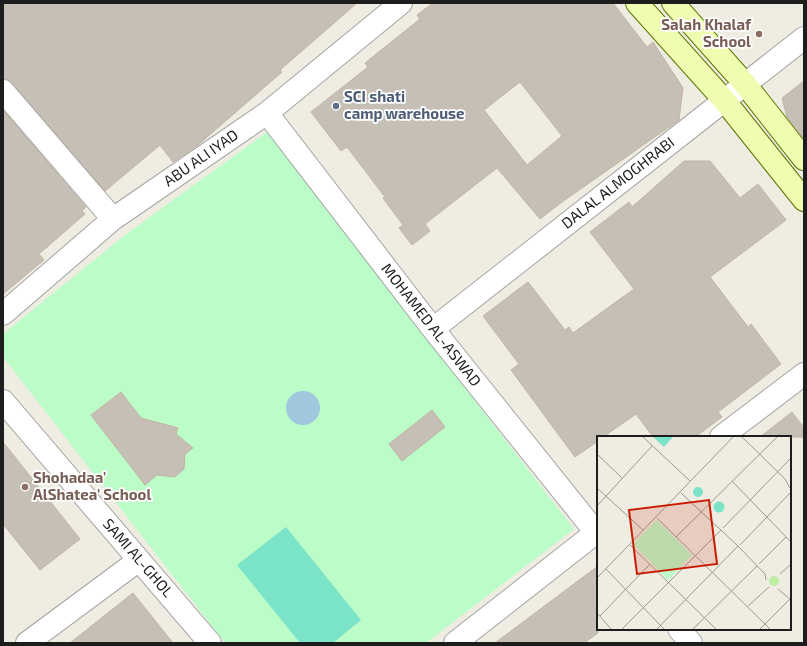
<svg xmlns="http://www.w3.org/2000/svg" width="807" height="646" viewBox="0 0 807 646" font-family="'Exo 2',sans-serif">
  <rect width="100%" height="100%" fill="#efece2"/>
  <path fill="#bbfcc9" d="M267,132L574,529L426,643H225L3,357V334L125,235Z"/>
  <path fill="#7be3c8" d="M286,527L361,620L333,643H300L237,565Z"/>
  <path fill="#9fc8df" d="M286 408a17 17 0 1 1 34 0a17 17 0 1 1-34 0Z"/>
  <path fill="#c6bfb5" stroke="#c1b4a3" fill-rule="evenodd" d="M3,3H357L280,70L282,72L198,145L173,162L160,145L105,191L12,83L3,79Z
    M433,3H613L647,47L653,42L683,88L679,120L562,202L540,219L497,168L425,224L430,231L412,245L399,228L403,225L383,198L385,197L347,147L341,151L311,112L368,67L365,63L420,19L417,15ZM520,82L562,136L527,165L484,110Z
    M804,81V139L787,117L782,98Z
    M3,110L86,207L82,211L85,214L39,254L44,260L3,294Z
    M684,161H710L740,198L758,184L786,220L710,277L748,327L751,324L781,364L718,412L722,417L695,437H653L636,414L603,437H598V441L575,457L511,370L519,364L483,316L528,282L565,330L569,327L573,333L634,289L590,232L629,202L632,207Z
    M121,392L141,418L178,428L176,434L193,448L185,454L184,469L175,477L157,475L145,485L91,415Z
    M432,410L445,427L402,461L389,444Z
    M792,412L804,428V437H760Z
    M3,442L80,539L40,570L3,524Z
    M598,566V633L584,643H495Z
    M133,593L173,643H70Z"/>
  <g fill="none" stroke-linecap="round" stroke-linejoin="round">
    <defs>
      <path id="street" d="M3,91L113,219
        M267,113L433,329L598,535
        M3,314L113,219L267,113L401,3
        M433,329L804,38
        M3,401L210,643
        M721,437L804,374
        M679,629L691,643
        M27,643L139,560
        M455,643L598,531"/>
      <path id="secondary" d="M637,3L724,100L804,200
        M673,3L745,84L804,159"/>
    </defs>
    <use href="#street" stroke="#a4a4a4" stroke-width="24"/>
    <use href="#secondary" stroke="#5b7700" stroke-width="24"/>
    <use href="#street" stroke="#fff" stroke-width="22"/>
    <use href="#secondary" stroke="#effdb1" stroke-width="22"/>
  </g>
  <g fill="#8d6e63" stroke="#fff" stroke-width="1.5">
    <circle cx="759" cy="34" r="4"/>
    <circle cx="25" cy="487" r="4"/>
  </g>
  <circle fill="#5c6f8a" stroke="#fff" stroke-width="1.5" cx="336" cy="106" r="4"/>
  <g text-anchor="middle" stroke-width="3.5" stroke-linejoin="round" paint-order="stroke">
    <g font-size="15" font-weight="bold" fill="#785e54" stroke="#fff" text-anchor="end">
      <text x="751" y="30">Salah Khalaf<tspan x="751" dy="17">School</tspan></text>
      <text x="33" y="483" text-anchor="start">Shohadaa'<tspan x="33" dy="17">AlShatea' School</tspan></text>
    </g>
    <g font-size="15" font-weight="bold" fill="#4e5e75" stroke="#fff" text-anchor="start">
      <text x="344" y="102">SCI shati<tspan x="344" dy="17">camp warehouse</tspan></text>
    </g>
    <g font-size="15" fill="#1d1d1d" stroke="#fff">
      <text transform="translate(201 158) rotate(-35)" y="5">ABU ALI IYAD</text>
      <text transform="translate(618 183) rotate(-38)" y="5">DALAL ALMOGHRABI</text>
      <text transform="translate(431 325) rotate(52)" y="5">MOHAMED AL-ASWAD</text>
      <text transform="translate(138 558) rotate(49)" y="5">SAMI AL-GHOL</text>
    </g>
  </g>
  <g transform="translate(597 436)">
    <rect width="194" height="194" fill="#efece2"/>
    <path d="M172 145a5 5 0 1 1 10 0a5 5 0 1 1-10 0Z" fill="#beeca4"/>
    <path d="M60,84L95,119L71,144L36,108Z" fill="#bbfcc9"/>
    <path d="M55,0H76V1L67,11ZM96 56a5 5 0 1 1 10 0a5 5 0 1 1-10 0ZM116.5 71a5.5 5.5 0 1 1 11 0a5.5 5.5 0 1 1-11 0Z" fill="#7be3c8"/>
    <path fill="none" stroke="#9b9993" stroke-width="1" d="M45,0L93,45M144,0L188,43L193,52M0,18L25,42M135,45L194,106M0,52L46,94M84,57L141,110L168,138L169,144M0,70L55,10M60,82L174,194M126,92L194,22M79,101L181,0M33,109L120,194M143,109L194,56M162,128L189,101M9,133L68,194M183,138L194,128M0,142L137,0M181,153L194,164M151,170L172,151M0,177L15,194M3,180L53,128M24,194L124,94M59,194L141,110M95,194L160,130M162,194L193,163"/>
    <path fill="#c91b00" fill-opacity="0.15" stroke="#c91b00" stroke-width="2" d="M112,64L120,128L40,138L32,74Z"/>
    <rect width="194" height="194" fill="none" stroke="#1d1d1d" stroke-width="2"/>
  </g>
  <rect width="807" height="646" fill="none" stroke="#1d1d1d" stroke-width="8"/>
</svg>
